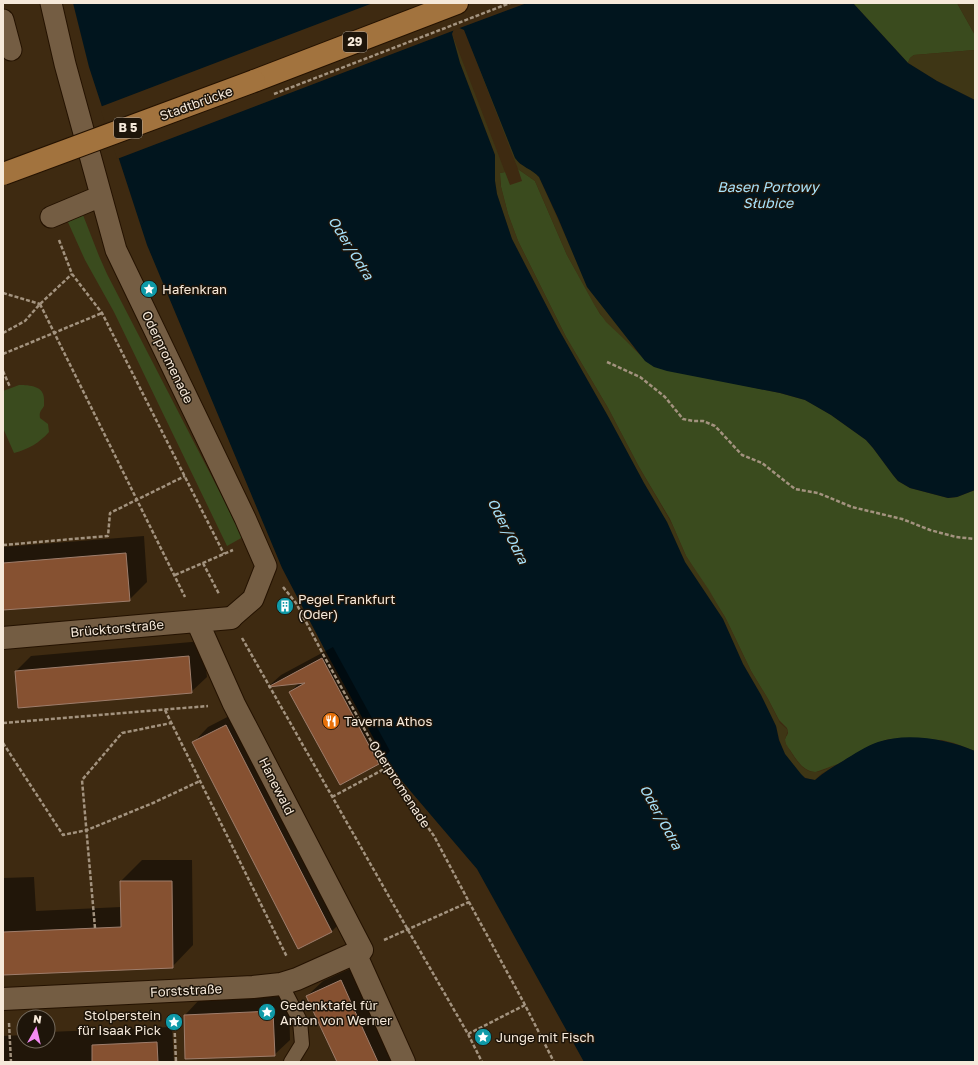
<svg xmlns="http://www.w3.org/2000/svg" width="978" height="1065" viewBox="0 0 978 1065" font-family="'Golos Text',sans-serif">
  <rect width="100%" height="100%" fill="#3e2a11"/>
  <path fill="#3a4b1e" d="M853,3H957L975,35V50L914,55L910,58L908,63Z
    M518,169L535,181L567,255L600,314L642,357L737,384L780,393L805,400L814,405L831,415L866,440L873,448L893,475L898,481L910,488L948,498L957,497L975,490V751L954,743L942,740L889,739L871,745L838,764L816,772C803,772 796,759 790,750C788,748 785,745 785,742C784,739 787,736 788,733L787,728L779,720L768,699L751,671L725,617L686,556L670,519L639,467L608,408L566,337L518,241L508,214L501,187L500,173L505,172L510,185L522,181Z
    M83,215L99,256L107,274L243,537L227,546L114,312L85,260L67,220Z
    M19,385C30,385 44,386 44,399C44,401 44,404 44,406C41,411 39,412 40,418L48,424L49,432C39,443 29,449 14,453L3,428V391Z"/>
  <path fill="#3e3615" d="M957,3H975V35Z
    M452,34L505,172L500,173V183L508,214L518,241L566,337L608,408L639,467L672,524L686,556L709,590L727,621L751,671L768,699L780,723L788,730L785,739L786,744C792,753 801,772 814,772C820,773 832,766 838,764L821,774L815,780L809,779L802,776L785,754L780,742L776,726L761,695L743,664L723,619L685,562L667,522L644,483L609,418L558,328L512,239L497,194L495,181V155L460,63Z
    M470,45L519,163L533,171L539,177L590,291L618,324L636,350L606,322L595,306L567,255L535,181L518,169Z
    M975,50V100L937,81L908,63L910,58L914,55Z"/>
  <path fill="#01151e" d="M73,3H853L908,63L937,81L975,100V490L957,497L948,498L910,488L898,481L893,475L873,448L866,440L831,415L805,400L780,393L667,371L654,367L645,361L587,287L558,218L539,177C532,169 521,167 515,158L464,30L455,26L452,34L460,63L495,155V181L497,194L512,239L558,328L609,418L644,483L667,522L685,562L723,619L743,664L761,695L776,726L779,740L785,754L801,774L805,778L815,780C824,772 833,767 843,761C854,754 866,746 878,742C907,732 948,739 975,751V1062H584L477,869L389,766L327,654L282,568L147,245L89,67Z"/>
  <path fill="#3e2a11" d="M373,3H527L457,29H456L455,30L117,159L100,107Z"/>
  <path fill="#0007" d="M144,536L147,582L129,600L3,609V547Z
    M203,641L207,677L191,692L16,671L31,656Z
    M333,647L390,751L379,763L340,784L290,692L299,683L270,685L281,675Z
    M241,710L347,916L332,931L299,948L193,743L208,727Z
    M142,860H192L193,945L172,967L3,973V878L34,877L36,911L121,907V881Z
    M356,966L400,1062H338L307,996L323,981Z
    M289,996L290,1040L274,1055L185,1015L200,999Z
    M172,1027L174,1062H3V1036L24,1035V1041H48V1032Z"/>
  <path fill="#865131" stroke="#9e7d6b" d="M126,553L130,601L3,610V563Z
    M189,656L192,693L18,708L15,671Z
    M322,658L379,764L340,785L289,692L305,683L268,687Z
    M226,725L332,932L298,949L192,742Z
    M120,881H172L173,968L3,975V932L121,927Z
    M341,980L353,1007L378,1062H337L306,996Z
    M273,1011L275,1056L185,1059L184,1015Z
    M157,1042L158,1062H92V1045Z"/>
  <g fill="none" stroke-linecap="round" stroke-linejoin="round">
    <defs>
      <path id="service" d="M281,984L300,1021L302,1044L291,1062"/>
      <path id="pedestrian" d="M51,3L65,64L116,250L245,518L266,566L253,599L231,618
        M3,20L11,50
        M51,217L101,196"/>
      <path id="minor" d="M3,638L231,618
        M355,953L404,1062
        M3,999L253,987L281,984L297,979L362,950L234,704L197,621"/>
      <path id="primary" d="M254,81L457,3"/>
    </defs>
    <use href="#service" stroke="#241200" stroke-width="16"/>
    <use href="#pedestrian" stroke="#241200" stroke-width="23"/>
    <use href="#minor" stroke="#241200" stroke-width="24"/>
    <use href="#primary" stroke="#241200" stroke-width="24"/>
    <path stroke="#a3937f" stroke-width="2.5" stroke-dasharray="4 2" stroke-linecap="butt" d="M59,240L72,274L102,313L224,554
      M3,293L40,304
      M40,304L185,597
      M3,333L25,321L40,304L72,274
      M3,354L102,313
      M607,362L640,377L665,397L683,419L693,421H703L715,426L742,455L762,463L795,489L818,493L852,507L902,519L930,530L956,537L975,539
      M3,371L10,387
      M3,545L108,536L110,513L185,476
      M203,563L219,594
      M175,575L233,550
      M283,587L296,603L324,656L386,768L434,836L469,902L525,1005L554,1062
      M242,638L408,930L468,1034L482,1062
      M165,710L287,957
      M3,723L208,706
      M3,743L63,835L87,830L153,803L200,781
      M332,797L386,768
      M95,928L82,780L122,733L171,723
      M384,940L469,902
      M174,1015L176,1062
      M9,1023L11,1062
      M468,1034L525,1005"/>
    <use href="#service" stroke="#745d43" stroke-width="14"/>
    <use href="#pedestrian" stroke="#745d43" stroke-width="21"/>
    <use href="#minor" stroke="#745d43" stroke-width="22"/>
    <use href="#primary" stroke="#a2733e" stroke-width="22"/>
    <defs>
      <path id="primary-bridge" d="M3,174L254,81"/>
    </defs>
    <use href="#primary-bridge" stroke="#241200" stroke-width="24" stroke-linecap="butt"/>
    <path stroke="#a3937f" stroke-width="2.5" stroke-dasharray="4 2" stroke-linecap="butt" d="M274,94L510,3"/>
    <use href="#primary-bridge" stroke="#a2733e" stroke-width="22"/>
  </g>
  <defs>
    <symbol id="sight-disc" viewBox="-11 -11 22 22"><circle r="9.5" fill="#0f9aa8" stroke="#1e150a"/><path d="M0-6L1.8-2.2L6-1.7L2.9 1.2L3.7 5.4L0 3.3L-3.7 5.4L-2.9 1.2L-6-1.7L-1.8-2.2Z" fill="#fff"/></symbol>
    <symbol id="building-disc" viewBox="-11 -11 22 22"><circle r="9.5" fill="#0f9aa8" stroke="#1e150a"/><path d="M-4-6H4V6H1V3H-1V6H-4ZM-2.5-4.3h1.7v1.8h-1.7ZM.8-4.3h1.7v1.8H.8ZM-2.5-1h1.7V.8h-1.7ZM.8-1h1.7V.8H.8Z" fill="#fff"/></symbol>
    <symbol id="restaurant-disc" viewBox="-11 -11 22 22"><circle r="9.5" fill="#e8710a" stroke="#1e150a"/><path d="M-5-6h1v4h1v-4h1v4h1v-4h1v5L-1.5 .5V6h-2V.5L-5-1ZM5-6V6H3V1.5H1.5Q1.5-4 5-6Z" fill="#fff"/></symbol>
  </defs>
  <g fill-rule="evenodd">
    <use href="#sight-disc" x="139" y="279" width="20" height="20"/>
    <use href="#building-disc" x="275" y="596" width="20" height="20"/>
    <use href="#restaurant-disc" x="321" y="711" width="20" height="20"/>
    <use href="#sight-disc" x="257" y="1002" width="20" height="20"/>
    <use href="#sight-disc" x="164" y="1012" width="20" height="20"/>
    <use href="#sight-disc" x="473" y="1027" width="20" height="20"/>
  </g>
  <g text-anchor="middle" stroke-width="3" stroke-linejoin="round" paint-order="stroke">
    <g fill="#1e150a" stroke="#b5a99c" stroke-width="1">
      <rect x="343" y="32" width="24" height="20" rx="3"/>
      <rect x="114" y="118" width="28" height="20" rx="3"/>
    </g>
    <g font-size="12" font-weight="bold" fill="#f6e9da">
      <text x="355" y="46">29</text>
      <text x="128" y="132">B 5</text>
    </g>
    <g font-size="13" fill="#f6e9da" stroke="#1e150a">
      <text transform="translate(196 103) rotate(-20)" y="5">Stadtbrücke</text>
      <text transform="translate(168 357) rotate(64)" y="5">Oderpromenade</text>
      <text transform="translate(117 628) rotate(-5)" y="5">Brücktorstraße</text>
      <text transform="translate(400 784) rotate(57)" y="5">Oderpromenade</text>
      <text transform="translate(277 786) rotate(63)" y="5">Hanewald</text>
      <text transform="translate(186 990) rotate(-3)" y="5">Forststraße</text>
    </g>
    <g font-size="13" fill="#f6e9da" stroke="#1e150a" text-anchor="start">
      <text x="162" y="294">Hafenkran</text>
      <text x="298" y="604">Pegel Frankfurt<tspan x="298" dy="15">(Oder)</tspan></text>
      <text x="344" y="726">Taverna Athos</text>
      <text x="280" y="1010">Gedenktafel für<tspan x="280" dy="15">Anton von Werner</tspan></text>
      <text x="161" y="1020" text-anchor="end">Stolperstein<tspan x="161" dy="15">für Isaak Pick</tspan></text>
      <text x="496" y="1042">Junge mit Fisch</text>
    </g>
    <g font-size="14" font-style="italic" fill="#a8e3fc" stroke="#1e150a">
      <text x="768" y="192">Basen Portowy<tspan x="768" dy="16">Słubice</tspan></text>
      <text transform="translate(351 248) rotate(58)" y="5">Oder/Odra</text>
      <text transform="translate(508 531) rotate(63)" y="5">Oder/Odra</text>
      <text transform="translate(661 817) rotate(61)" y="5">Oder/Odra</text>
    </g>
  </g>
  <rect width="978" height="1065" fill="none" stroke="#f6e9da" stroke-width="8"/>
  <g transform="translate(36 1029) rotate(8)"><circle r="19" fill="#1e150a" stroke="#746a5d"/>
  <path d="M0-3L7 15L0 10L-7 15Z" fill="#f38af2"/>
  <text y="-6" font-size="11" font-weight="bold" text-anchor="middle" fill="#f6e9da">N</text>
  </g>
</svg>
